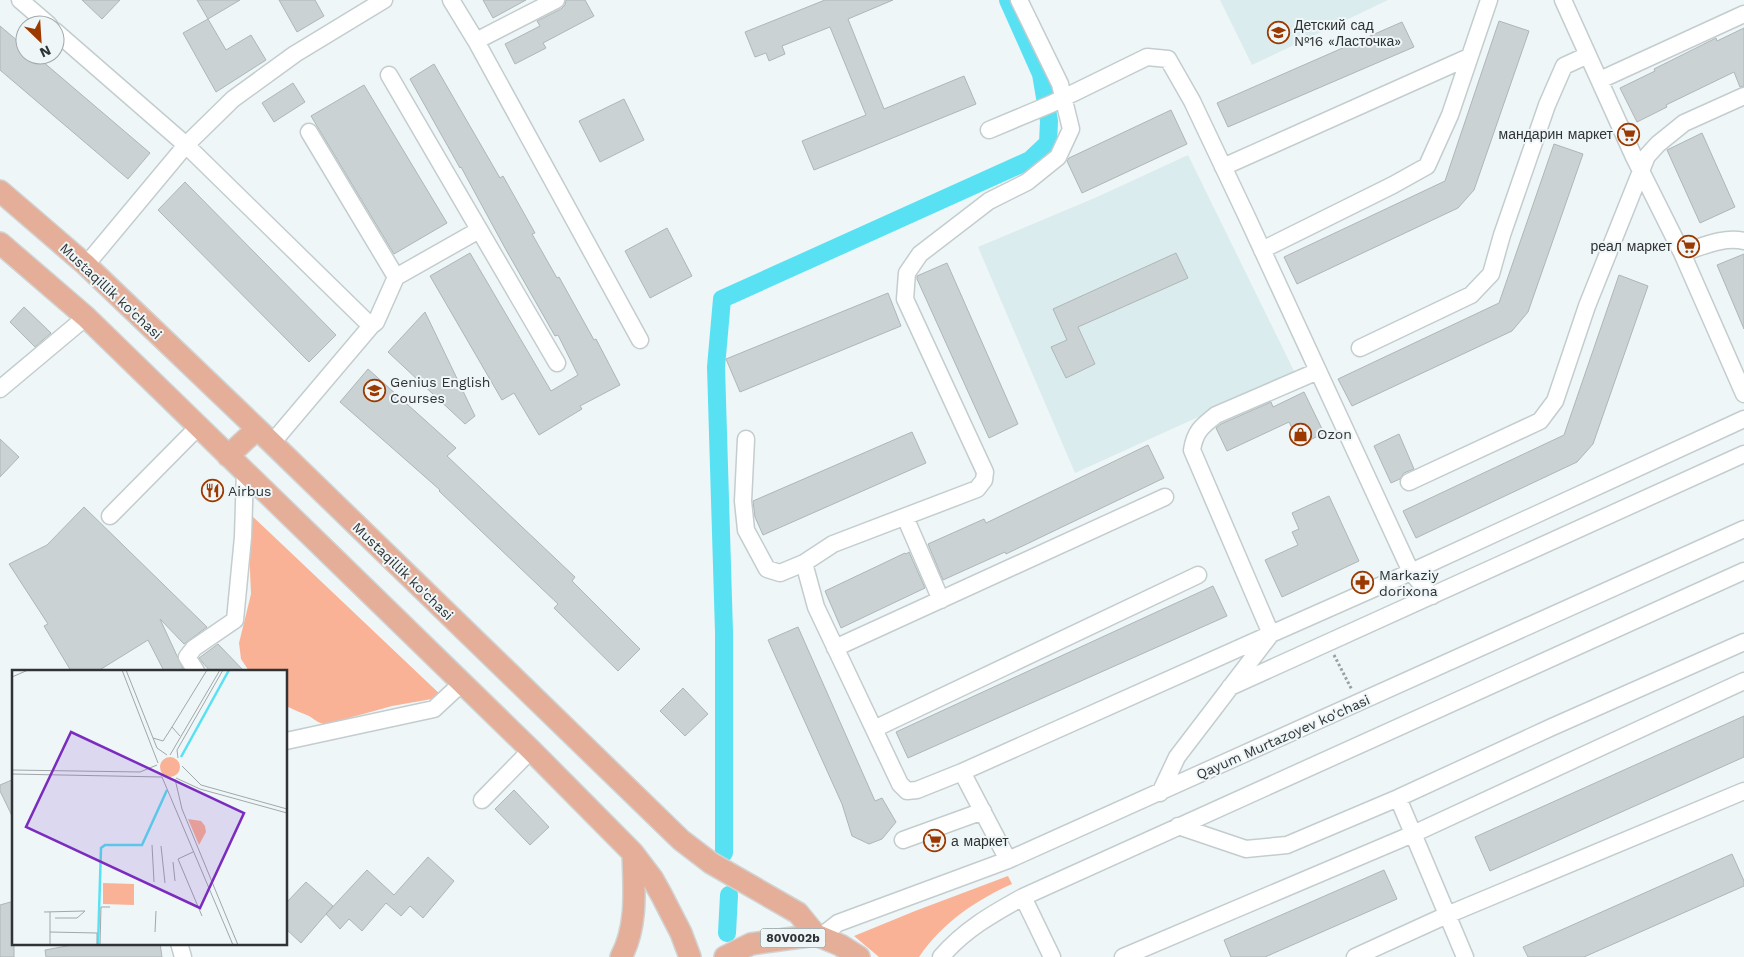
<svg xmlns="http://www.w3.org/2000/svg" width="1744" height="957" viewBox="0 0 1744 957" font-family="'Work Sans',sans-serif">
  <rect width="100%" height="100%" fill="#eef6f8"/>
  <path fill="#daecee" d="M1220,0H1388L1252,65Z
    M1188,155L1295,373L1075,473L978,247L1097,197Z"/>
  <path fill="#fab296" d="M251,515L443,697L392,706L327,724C318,724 316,720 309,716C302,713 294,710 286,706V671H249L241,659L239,643L251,594L249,547Z
    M1008,876L1012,884C976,900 942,923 919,957H879L854,936L915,911Z"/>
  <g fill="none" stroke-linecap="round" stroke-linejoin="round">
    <path stroke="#57e1f2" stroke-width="18" d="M724,853V632L716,367L722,299L1030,160L1048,143L1049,121L1041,74L1008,0
      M727,933L729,895"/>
  </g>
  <path fill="#cad2d4" stroke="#aeb6b7" d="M82,0H120L102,19Z
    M197,0H240L208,19Z
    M279,0H315L324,16L297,32Z
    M483,0H526L493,18Z
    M566,0H585L594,16L543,43L546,48L515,64L505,44L540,26L537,21L561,9L565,5Z
    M825,0H893L848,19L884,109L964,76L976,104L814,170L802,141L866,115L830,27L782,46L785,54L769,61L766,53L755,57L745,32Z
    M208,19L226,50L251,35L266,60L216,92L183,33Z
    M1499,21L1529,31L1474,190L1458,208L1297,284L1284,257L1445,181Z
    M1402,22L1414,47L1228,127L1217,103Z
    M0,26L25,47V55H35L150,153L128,179L0,70Z
    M1744,28V86L1740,87L1734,72L1666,105L1667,107L1637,122L1620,88L1655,71L1654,69L1716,38L1717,41Z
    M434,64L500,178L503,176L535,233L532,234L557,278L559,277L594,340L596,339L620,385L580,406L582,409L539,435L514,393L502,400L430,276L470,253L551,391L578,375L558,335L555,336L505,248L461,167L460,168L410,79Z
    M293,83L305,102L274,122L262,103Z
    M364,85L447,223L394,254L311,116Z
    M624,99L644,140L600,162L579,121Z
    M1171,110L1187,144L1082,193L1067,161L1069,158Z
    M1702,133L1735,207L1700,223L1667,150Z
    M1554,144L1583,154L1528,312L1512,331L1352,406L1338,379L1499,303Z
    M185,182L336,335L309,362L158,210Z
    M667,228L692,276L650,298L625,251Z
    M1176,253L1188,278L1078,327L1095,364L1066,378L1051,347L1067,340L1053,309Z
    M1744,254V329L1717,265Z
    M947,263L1018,424L989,438L917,279V276Z
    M1619,275L1648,286L1593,444L1577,462L1416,538L1403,511L1564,435Z
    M888,293L901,326L740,392L726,359Z
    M24,307L51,333L35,347L10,322Z
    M425,312L475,416L465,424L388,352Z
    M368,369L456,448L447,456L575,577L572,581L640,649L618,671L554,608L558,604L439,491L440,490L340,402Z
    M1304,392L1324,433L1300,445L1289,422L1227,451L1216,428L1221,424L1271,402L1273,407Z
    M912,432L926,463L763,535L755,517L753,501Z
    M1399,434L1414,469L1404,473L1400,479L1391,483L1374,446Z
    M0,439L19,457L0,477Z
    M1148,445L1164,478L1006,554L1005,552L943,580L928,544L984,519L986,523Z
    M1329,496L1359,561L1282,597L1265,560L1298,545L1292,532L1299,529L1292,513Z
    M84,507L207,627L184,644L160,619L184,671H164L148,640L98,671H71L44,626L48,624L9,564L47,545Z
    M909,552L925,588L841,628L825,591L905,553L906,554Z
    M1213,586L1227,616L908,758L896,732Z
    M798,627L875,801L882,798L896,822L882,839L869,844L852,836L842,804L768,640Z
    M218,644L244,671H210L203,663L199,658Z
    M683,688L708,714L685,736L660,711Z
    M1744,716V757L1490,871L1475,837Z
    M14,779V820L0,791V785Z
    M514,790L549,827L530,845L495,809Z
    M1732,854L1744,881V886L1584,957H1528L1523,947Z
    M428,857L454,881L423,918L410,906L401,916L386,903L362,931L349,919L340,929L326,914L367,870L394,895Z
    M1384,870L1397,899L1265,957H1231L1224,940Z
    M306,882L333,906L301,943L286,929V903Z
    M14,901V957H0V905Z
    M83,943H160L162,957H46L45,950Z"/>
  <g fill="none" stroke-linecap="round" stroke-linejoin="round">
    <defs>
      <path id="minor" d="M20,0L49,25
        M451,0L476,41L556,0
        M1563,0L1634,157L1682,253L1744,394
        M55,31L186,145L371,326L272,443
        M476,41L640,340
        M389,75L557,363
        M1600,80L1744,14
        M989,130L1051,104L1147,57L1168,59L1192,101L1247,217L1411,572L1432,596
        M309,132L396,277
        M1223,167L1469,57
        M1262,250L1393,185L1427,166L1450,115L1489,0
        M1682,253C1701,247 1724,236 1744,241
        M86,265L186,145L233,99L295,54L384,0
        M371,326L376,322L396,277L479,230
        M1360,348L1471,295L1491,274L1502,235L1547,105L1564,66L1588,55
        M0,389L86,317
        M746,439L743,501L746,530L767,569L780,573L804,563
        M1409,482L1540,421L1555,401L1587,306L1647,156L1658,144L1684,123L1744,96
        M110,516L198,427
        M905,517L941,600
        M835,648L1165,497
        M196,671L187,657L194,648L235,620L243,537L245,471
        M1230,687L1744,454
        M874,729L1198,575
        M286,741L434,709L462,683
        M962,772L917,790L907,791L900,784L816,607L804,563L833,544L977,489L984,480L985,472L905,299L907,273L920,254L989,201L1027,182L1058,157L1071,129L1060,84L1019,0
        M1160,793L1177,757L1271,634L1411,572L1744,419
        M1398,798L1465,957
        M482,800L531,750
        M1178,826L1246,849L1287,845L1398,798L1552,727L1744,642
        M903,840L983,811
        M1008,860L962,772L1271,634L1192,450C1195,431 1202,426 1216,415L1318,371
        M1023,897L1052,957
        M820,937L838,923L1008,860L1744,529
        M179,943L183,957
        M941,957C964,930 992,914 1023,897L1744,571
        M1123,957L1413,834L1744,681
        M1355,957L1447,915L1744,791"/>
      <path id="major" d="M0,191L86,265L272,443L681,840L711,863L798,913L816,935
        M0,243L86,317L531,750L633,853L652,878L661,894L681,933L690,957
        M228,456L257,429
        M621,957C638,926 634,887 633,853
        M725,957L751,944L816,935L840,945L859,957"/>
    </defs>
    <use href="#minor" stroke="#c4cdce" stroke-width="19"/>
    <use href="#major" stroke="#d1d2d2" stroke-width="24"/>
    <path stroke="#9a9fa1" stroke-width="3" stroke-dasharray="2.5 2.5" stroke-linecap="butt" d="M1334,655L1352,690"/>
    <use href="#minor" stroke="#fff" stroke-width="16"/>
    <use href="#major" stroke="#e5ae98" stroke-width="21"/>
  </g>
  <defs>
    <symbol id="school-ring" viewBox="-11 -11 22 22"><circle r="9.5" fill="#eef6f8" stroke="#9c3900" stroke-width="1.5"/><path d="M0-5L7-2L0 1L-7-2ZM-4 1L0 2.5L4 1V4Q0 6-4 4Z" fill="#9c3900"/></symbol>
    <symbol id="supermarket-ring" viewBox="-11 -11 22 22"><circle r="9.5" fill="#eef6f8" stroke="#9c3900" stroke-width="1.5"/><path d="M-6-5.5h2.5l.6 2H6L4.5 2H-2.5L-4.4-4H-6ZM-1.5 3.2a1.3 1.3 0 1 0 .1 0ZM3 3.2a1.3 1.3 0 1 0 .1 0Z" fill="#9c3900"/></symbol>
    <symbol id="shop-ring" viewBox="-11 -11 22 22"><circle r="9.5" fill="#eef6f8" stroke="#9c3900" stroke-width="1.5"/><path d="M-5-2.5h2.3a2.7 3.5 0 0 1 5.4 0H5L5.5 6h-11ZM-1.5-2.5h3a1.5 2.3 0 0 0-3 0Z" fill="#9c3900"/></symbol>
    <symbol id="restaurant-ring" viewBox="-11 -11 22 22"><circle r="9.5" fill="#eef6f8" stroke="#9c3900" stroke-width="1.5"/><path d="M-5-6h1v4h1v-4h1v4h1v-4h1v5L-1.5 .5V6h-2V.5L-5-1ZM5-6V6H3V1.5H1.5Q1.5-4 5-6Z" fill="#9c3900"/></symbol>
    <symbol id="pharmacy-ring" viewBox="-11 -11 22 22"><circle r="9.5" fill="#eef6f8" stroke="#9c3900" stroke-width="1.5"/><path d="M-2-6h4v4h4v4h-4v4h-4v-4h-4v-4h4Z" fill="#9c3900"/></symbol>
  </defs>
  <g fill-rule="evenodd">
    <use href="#school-ring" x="1266" y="20" width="25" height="25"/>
    <use href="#supermarket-ring" x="1616" y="122" width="25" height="25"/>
    <use href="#supermarket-ring" x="1676" y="234" width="25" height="25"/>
    <use href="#school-ring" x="362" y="378" width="25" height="25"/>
    <use href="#shop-ring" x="1288" y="422" width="25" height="25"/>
    <use href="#restaurant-ring" x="200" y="478" width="25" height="25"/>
    <use href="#pharmacy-ring" x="1350" y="570" width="25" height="25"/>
    <use href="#supermarket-ring" x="922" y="828" width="25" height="25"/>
  </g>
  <g text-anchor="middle" stroke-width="4" stroke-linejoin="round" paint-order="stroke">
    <rect fill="#eef6f8" stroke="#696e6f" stroke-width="1" x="760.5" y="928.5" width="65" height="19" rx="4"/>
    <g font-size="12" font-weight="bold" fill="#303334">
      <text x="793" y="942">80V002b</text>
    </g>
    <g font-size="14" fill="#303334" stroke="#eef6f8" text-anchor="start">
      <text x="1294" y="30">Детский сад<tspan x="1294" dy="16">№16 «Ласточка»</tspan></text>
      <text x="1613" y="139" text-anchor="end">мандарин маркет</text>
      <text x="1672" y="251" text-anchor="end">реал маркет</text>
      <text x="390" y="387">Genius English<tspan x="390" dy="16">Courses</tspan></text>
      <text x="1317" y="439">Ozon</text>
      <text x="228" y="496">Airbus</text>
      <text x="1379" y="580">Markaziy<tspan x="1379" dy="16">dorixona</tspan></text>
      <text x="951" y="846">а маркет</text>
    </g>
    <g font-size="14" fill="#303334" stroke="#eef6f8">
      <text transform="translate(111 291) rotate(43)" y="5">Mustaqillik ko'chasi</text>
      <text transform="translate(403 571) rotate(44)" y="5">Mustaqillik ko'chasi</text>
      <text transform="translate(1283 737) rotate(-24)" y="5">Qayum Murtazoyev ko'chasi</text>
    </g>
  </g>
  <g transform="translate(12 670)">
    <rect width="275" height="275" fill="#eef6f8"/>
    <path d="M148 97a10 10 0 1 1 20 0a10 10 0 1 1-20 0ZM176,149L189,151L193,156L194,162L187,175ZM91,213L122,214V235L91,234Z" fill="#fab296"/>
    <path fill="none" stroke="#57e1f2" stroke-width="2.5" d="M169,87L217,0M86,275L89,178L93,175H130L155,120"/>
    <path fill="none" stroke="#a2a8aa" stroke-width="1" d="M110,0L146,93M114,0L145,78L155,85M0,7L16,0M168,66L160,57L195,0M141,68L151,71L160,57M158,85L208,0M166,88L165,80L211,0M170,96L189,115L275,139M0,100L128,102L145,95M0,104L150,107M150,107L221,275M164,108L188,119L275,143M163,109L170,139L226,275M140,175L142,212M149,176L153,213M181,182L166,189L190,246M161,192L163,211M32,242L73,241L65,248H43M38,242V275M38,262L85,263V275M143,262L144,241M88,275L89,237H98"/>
    <path fill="#7b2cbf" fill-opacity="0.15" stroke="#7b2cbf" stroke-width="2.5" d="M59,62L232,143L188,238L14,157Z"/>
    <rect width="275" height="275" fill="none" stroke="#303334" stroke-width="2.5"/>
  </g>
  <g transform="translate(40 40) rotate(155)"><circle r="24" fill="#eef6f8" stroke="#a2a8aa"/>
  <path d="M0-4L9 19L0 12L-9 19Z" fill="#9c3900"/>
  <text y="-8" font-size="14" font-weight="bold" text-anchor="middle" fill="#303334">N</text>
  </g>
</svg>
